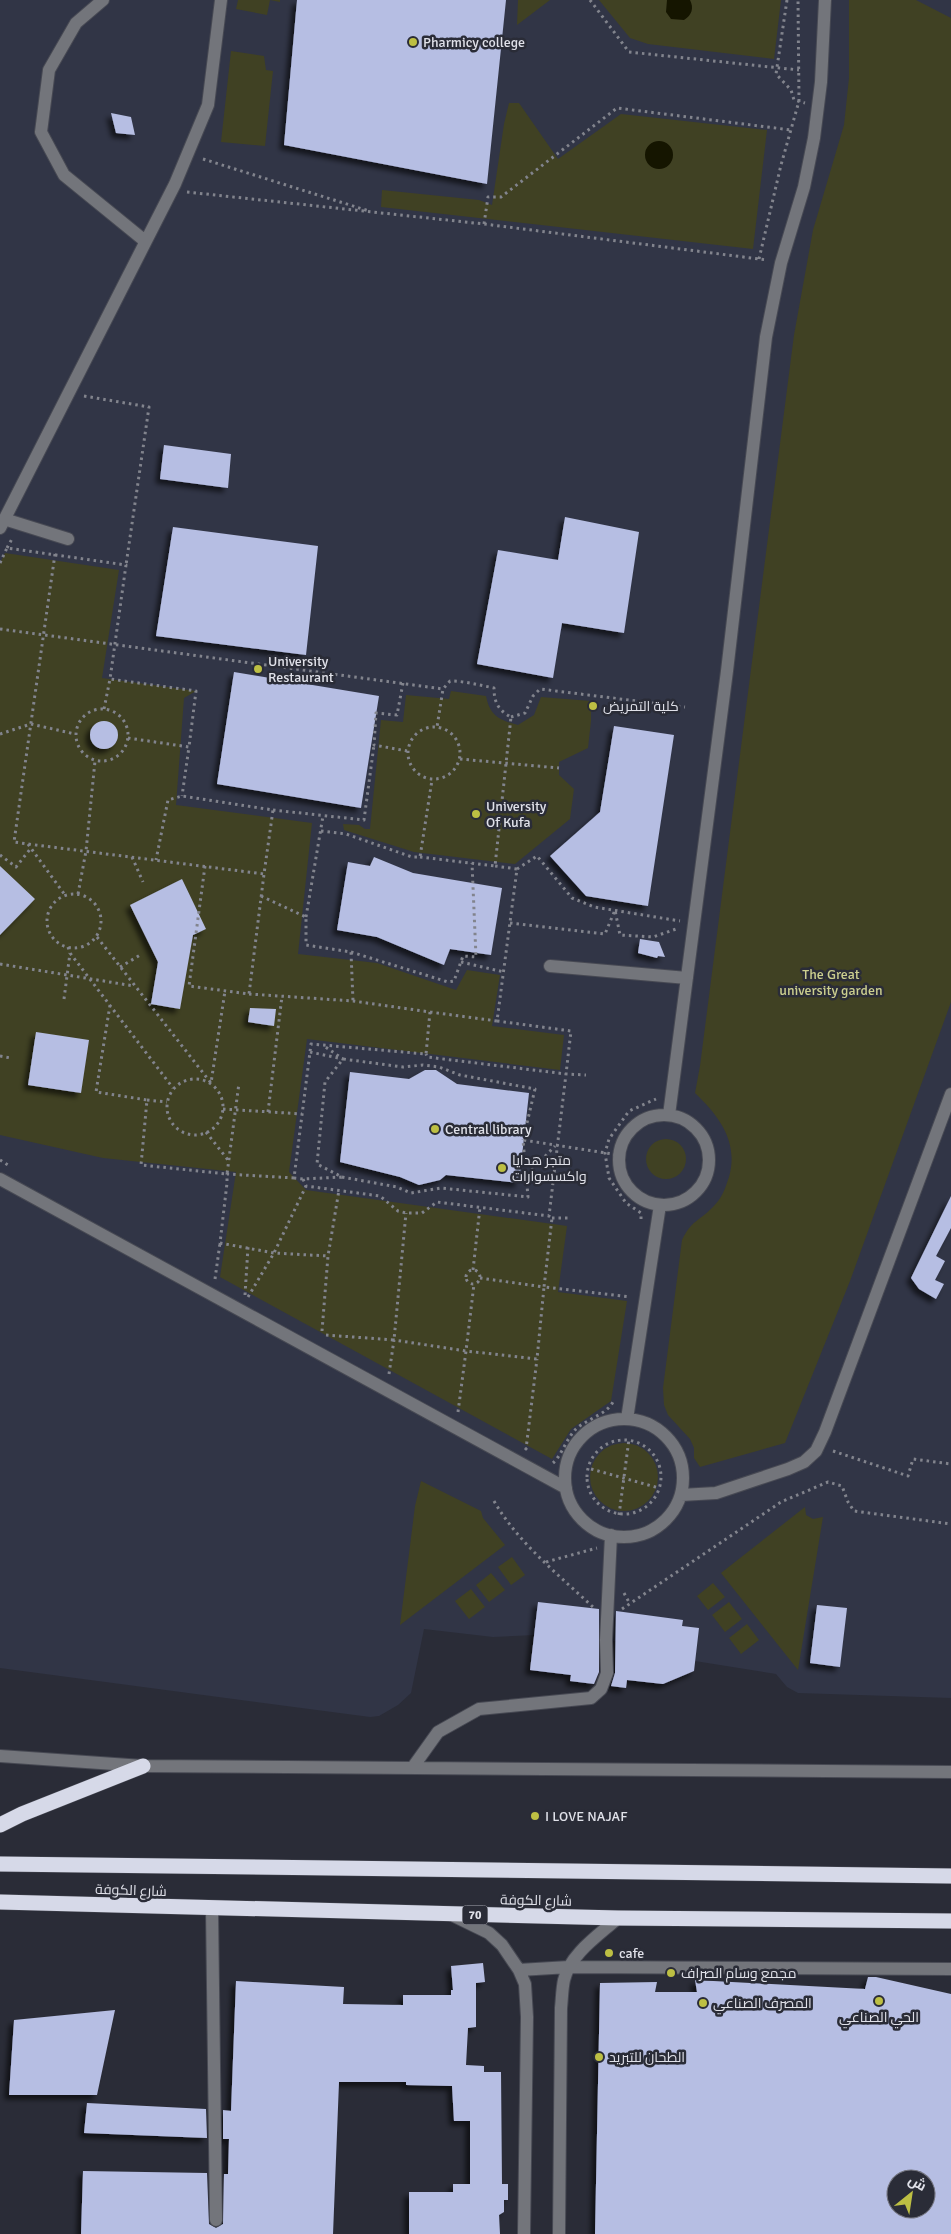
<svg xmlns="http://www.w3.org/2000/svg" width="951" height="2234" viewBox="0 0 951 2234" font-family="Signika,Cairo,sans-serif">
  <defs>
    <filter id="shadow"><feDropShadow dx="-4.5" dy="4.5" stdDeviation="2.5" flood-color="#0009"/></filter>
  </defs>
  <rect width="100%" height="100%" fill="#2a2c37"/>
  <path fill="#313546" d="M0,0H951V1698L798,1693L787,1687L776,1674L676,1658L653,1646L557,1634L493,1637L424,1629L411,1693L398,1705L379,1716L370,1717L0,1668Z"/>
  <path fill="#404123" d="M238,0H280V2L270,0L267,15L236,9Z
    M518,0H550L517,25Z
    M599,0H781L774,59L648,44L630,38Z
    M849,0H916L951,18V1002L850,1281L785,1443L700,1467L694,1458V1448L690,1439L668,1415L664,1405L663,1388L682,1240C692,1220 698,1222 713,1207C722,1198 725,1189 729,1177C739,1142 719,1116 695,1093L700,1066L794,335L813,230L844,125L849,78Z
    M231,51L264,56L266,70L273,71L265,146L221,142Z
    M509,103H519L558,159L621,114L767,130L753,249L381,207L382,190L479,200L492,205L504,124Z
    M5,553L119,570L102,678L196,691L184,698L176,805L312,823L298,954L377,963L456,990L467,970L500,975L492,1026L564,1035L560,1070L307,1039L289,1172L306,1190L567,1226L558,1292L627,1301L611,1401L571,1429L552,1459L220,1277L236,1172L103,1158L0,1135V563Z
    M451,691L486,696C490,716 499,720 518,725L534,715L541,697L591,701V721L588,748L559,762V775L574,789L570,819L515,864L414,852L344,830L343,824L359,825L365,829H370L381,720L403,722L406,695L449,699Z
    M646 1159a20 20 0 1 1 40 0a20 20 0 1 1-40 0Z
    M590 1477a34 34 0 1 1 68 0a34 34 0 1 1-68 0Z
    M421,1481L481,1511L483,1518L505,1545L400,1625L415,1506Z
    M805,1507L806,1515L813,1519L823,1517L798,1670L721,1573Z
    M512,1557L525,1575L511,1585L498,1567Z
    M491,1573L505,1590L489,1602L476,1585Z
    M713,1583L725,1597L708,1610L697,1596Z
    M471,1589L485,1607L469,1619L455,1601Z
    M729,1602L742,1619L725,1632L712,1615Z
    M747,1624L759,1640L741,1654L729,1638Z"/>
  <path fill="#151500" d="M667,0H690C694,8 692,15 684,20L671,19L666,12Z
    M645 155a14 14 0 1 1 28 0a14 14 0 1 1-28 0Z"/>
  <path fill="#b6bee3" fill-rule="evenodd" filter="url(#shadow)" d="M297,0H506L487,184L284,145Z
    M111,113L131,117L135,135L116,133Z
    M164,445L231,454L228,488L160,479Z
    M565,517L639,532L624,633L562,623L553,678L477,664L498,550L558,560Z
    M173,527L318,546L306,655L156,636Z
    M234,672L379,696L361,808L217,784Z
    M90 735a14 14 0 1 1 28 0a14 14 0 1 1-28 0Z
    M614,726L674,735L648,906L586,896L550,856L600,812Z
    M374,857L413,873L502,888L491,955L450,949L444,965L377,937L337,930L348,862L370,866Z
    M0,866L35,899L0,935Z
    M182,879L206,929L193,935L180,1009L151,1004L158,962L130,905Z
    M640,939L659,942L665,957L658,956L657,958L638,953Z
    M250,1008L276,1009L274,1026L248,1022Z
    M36,1032L89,1040L81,1093L28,1085Z
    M425,1070H436L457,1084L529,1093L519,1183L446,1175L440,1180L419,1185L400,1177L340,1162L350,1072L409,1079Z
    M951,1196V1228L936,1256L945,1261L935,1280L944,1284L936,1299L919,1289L911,1278Z
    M538,1602L599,1609V1672L594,1684L570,1681L571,1675L530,1670Z
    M817,1605L847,1608L840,1667L810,1663Z
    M616,1611L683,1620L682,1626L699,1628L694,1671L663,1684L627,1680L626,1688L611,1686L615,1673Z
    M483,1963L485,1982L476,1983V2027L468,2028L466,2065L484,2066V2072H501L502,2184H508V2200H504V2212L499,2215L500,2234H409V2192H453V2184H470V2121H454L452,2086L406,2085V2082H339L333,2234H81L83,2171L207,2173L209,2224L216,2228L223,2224L224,2174H228L229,2139H223V2110L231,2111L236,1981L344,1987L343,2004L403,2005V1995H451V1990H453L451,1966Z
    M868,1977H876L951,1994V2234H595L600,1983L657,1982L655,1992H697L695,1980L865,1989ZM896,2179H926V2209H896Z
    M115,2010L97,2095H9L14,2020Z
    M87,2103L206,2109L207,2138L84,2133Z"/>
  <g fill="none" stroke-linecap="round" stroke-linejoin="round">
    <defs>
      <path id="minor" d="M103,0L76,23L49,70L41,132L64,175L145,241
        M4,519L68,539
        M0,528L175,184L208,105L221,0
        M550,966L687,978
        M669,1115L727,671L766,337L781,263L804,187L814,138L821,82L825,0
        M619 1160a45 45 0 1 1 90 0a45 45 0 1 1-90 0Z
        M0,1179L566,1488
        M627,1419L660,1205
        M565 1478a59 59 0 1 1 118 0a59 59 0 1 1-118 0Z
        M681,1495L716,1493L788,1469L804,1462L816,1451L825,1432L951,1094
        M0,1756L143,1766L951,1772
        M413,1767L438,1732L479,1709L591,1698L601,1689L607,1673L606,1640L611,1535
        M212,1909L216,2220
        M450,1914L489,1933L502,1945L519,1970L525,1984L527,2017L524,2234
        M519,1970L569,1967L951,1969
        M559,2234L561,2008C562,1999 562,1989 564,1980C570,1954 599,1935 618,1918"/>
      <path id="highway" d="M0,1825L22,1814L143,1766
        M0,1864C317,1866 634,1873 951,1876
        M0,1902L618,1918L951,1921"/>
    </defs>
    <use href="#minor" stroke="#474953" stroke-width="14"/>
    <use href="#highway" stroke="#474953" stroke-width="16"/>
    <path stroke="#82848d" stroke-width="3" stroke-dasharray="2.5 4" stroke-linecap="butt" d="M590,0L629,52L799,70
      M787,0L776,74L791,90L794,100L805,103
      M203,159L369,211
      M187,192L484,224L767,260
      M484,224L488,197H501L617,108L791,130
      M759,259L781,165L799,101L798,0
      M84,396L149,407L126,565
      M7,548L13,537
      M55,554L14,842L28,844C107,854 185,864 264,874L273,810L182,796L168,800L156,860
      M0,563L7,548L126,565L110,679L196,691L189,747
      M0,629L443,689
      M403,683L397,715L376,713L374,745L407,751
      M76 735a26 26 0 1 1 52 0a26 26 0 1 1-52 0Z
      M104,709L110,679
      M511,717L525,713L533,696L540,689L685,707
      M408 753a26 26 0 1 1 52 0a26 26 0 1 1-52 0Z
      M0,734L31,724L75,734
      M128,738L189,747L182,796
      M460,759L559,768
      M273,810L364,820L374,745
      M321,831L346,834L412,857H420L432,780
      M28,844L65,895
      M0,855L16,867L31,848
      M132,857L143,882
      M420,857L495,866L511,717C498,710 494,702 494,688C479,685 465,681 450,681L443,689L437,727
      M205,866L189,986L249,994L264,874
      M517,869L537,856L572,898L594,907L680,921
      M47 921a27 27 0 1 1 54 0a27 27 0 1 1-54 0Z
      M78,894L86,851L95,761
      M261,896L306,917V945L351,952L353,1001
      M306,917L323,816
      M510,923L605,934L615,910L620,935L653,937L679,928
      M97,937L211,1083L225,991
      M68,947L70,953L173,1088
      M351,952L448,982L454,981L463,956L476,957L472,863
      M461,962L504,972
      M0,964L134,986
      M120,967L142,954
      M249,994L353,1001L430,1012L426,1054L311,1044L294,1178L303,1179L342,1177L317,1164L325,1082L343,1059L403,1067L423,1065L439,1067L460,1075L535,1089L523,1140
      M64,999L70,953
      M110,1005L96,1092L147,1100L141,1165L227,1174L239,1083
      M430,1012L497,1021L517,869L495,866
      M497,1021L571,1031L566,1074L586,1075
      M310,1052L343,1059L324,1046
      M0,1056L11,1058
      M167 1107a28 28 0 1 1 56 0a28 28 0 1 1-56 0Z
      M147,1100L167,1102
      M223,1109L302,1114
      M268,1112L282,996
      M206,1132L228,1160
      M0,1160L8,1165
      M527,1175L555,1146
      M342,1177L397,1187L411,1193L441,1188L528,1197L523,1140L619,1155
      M294,1178L227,1174V1183L220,1243L274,1253L328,1256
      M303,1179L306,1186L380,1196L398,1211L406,1213H422L437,1202L549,1216L566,1074L427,1057L426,1054
      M552,1218H568
      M641,1219V1213L626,1203L609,1178L605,1153L609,1139L629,1111L656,1099
      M466 1277a7 7 0 1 1 14 0a7 7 0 1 1-14 0Z
      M473,1270L480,1207
      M480,1278L544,1287L552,1218L549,1216
      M215,1279L220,1243
      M245,1295L248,1247
      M248,1297L274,1253L306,1186
      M322,1331L328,1256L339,1190
      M326,1335L394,1340L406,1213
      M389,1374L394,1340L466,1351L474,1284
      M458,1412L466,1351L537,1359L544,1287L630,1297
      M587 1477a37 37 0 1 1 74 0a37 37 0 1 1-74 0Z
      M525,1448L526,1449L537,1359
      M833,1451L908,1476L913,1459L951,1464
      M553,1463C561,1456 566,1440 575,1430C586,1419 606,1415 613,1402
      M591,1469L659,1488
      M494,1501C518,1543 559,1575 594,1608
      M619,1515L629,1439
      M546,1562L597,1548
      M624,1593L630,1604
      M622,1609L781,1502L828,1482L842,1486L848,1502L854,1511L951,1524"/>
    <use href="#minor" stroke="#73757b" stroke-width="12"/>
    <use href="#highway" stroke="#d6d9e8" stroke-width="15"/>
  </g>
  <g fill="#bdbf43" stroke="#2a2c37" stroke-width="2">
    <circle cx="413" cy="42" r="5"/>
    <circle cx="258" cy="669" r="5"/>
    <circle cx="593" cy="706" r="5"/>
    <circle cx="476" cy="814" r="5"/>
    <circle cx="435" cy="1129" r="5"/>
    <circle cx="502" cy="1168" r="5"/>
    <circle cx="535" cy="1816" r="5"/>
    <circle cx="609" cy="1953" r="5"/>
    <circle cx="671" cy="1973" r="5"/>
    <circle cx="879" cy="2001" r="5"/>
    <circle cx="703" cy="2003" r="5"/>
    <circle cx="599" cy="2057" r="5"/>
  </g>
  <g text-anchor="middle" stroke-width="5" stroke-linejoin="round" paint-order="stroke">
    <rect fill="#2a2c37" stroke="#a9abb4" stroke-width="1" x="462.5" y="1905.5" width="25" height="19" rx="4"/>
    <g font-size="12" font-weight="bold" fill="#e0e1e9">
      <text x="475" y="1919">70</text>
    </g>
    <g font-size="14" fill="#e0e1e9" stroke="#2a2c37" text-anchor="start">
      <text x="423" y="47">Pharmicy college</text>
      <text x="268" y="666">University<tspan x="268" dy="16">Restaurant</tspan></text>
      <text x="603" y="711">كلية التمريض</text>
      <text x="486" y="811">University<tspan x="486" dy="16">Of Kufa</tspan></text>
      <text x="445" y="1134">Central library</text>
      <text x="512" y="1165">متجر هدايا<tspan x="512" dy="16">واكسسوارات</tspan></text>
      <text x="545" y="1821">I LOVE NAJAF</text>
      <text x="619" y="1958">cafe</text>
      <text x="681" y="1978">مجمع وسام الصراف</text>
      <text x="713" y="2008">المصرف الصناعي</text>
      <text x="879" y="2022" text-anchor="middle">الحي الصناعي</text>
      <text x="609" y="2062">الطحان للتبريد</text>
    </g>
    <g font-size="14" fill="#cccf8f" stroke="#2a2c37">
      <text x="831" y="979">The Great<tspan x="831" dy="16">university garden</tspan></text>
    </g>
    <g font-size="14" fill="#e0e1e9" stroke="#2a2c37">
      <text transform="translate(131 1890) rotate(2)" y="5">شارع الكوفة</text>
      <text transform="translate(536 1900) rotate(1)" y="5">شارع الكوفة</text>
    </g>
  </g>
  <g transform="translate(911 2194) rotate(30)"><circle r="24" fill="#2a2c37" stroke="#73747e"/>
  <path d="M0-4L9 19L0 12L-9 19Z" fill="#bdbf43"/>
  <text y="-8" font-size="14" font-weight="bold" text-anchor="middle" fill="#e0e1e9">ش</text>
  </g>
</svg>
